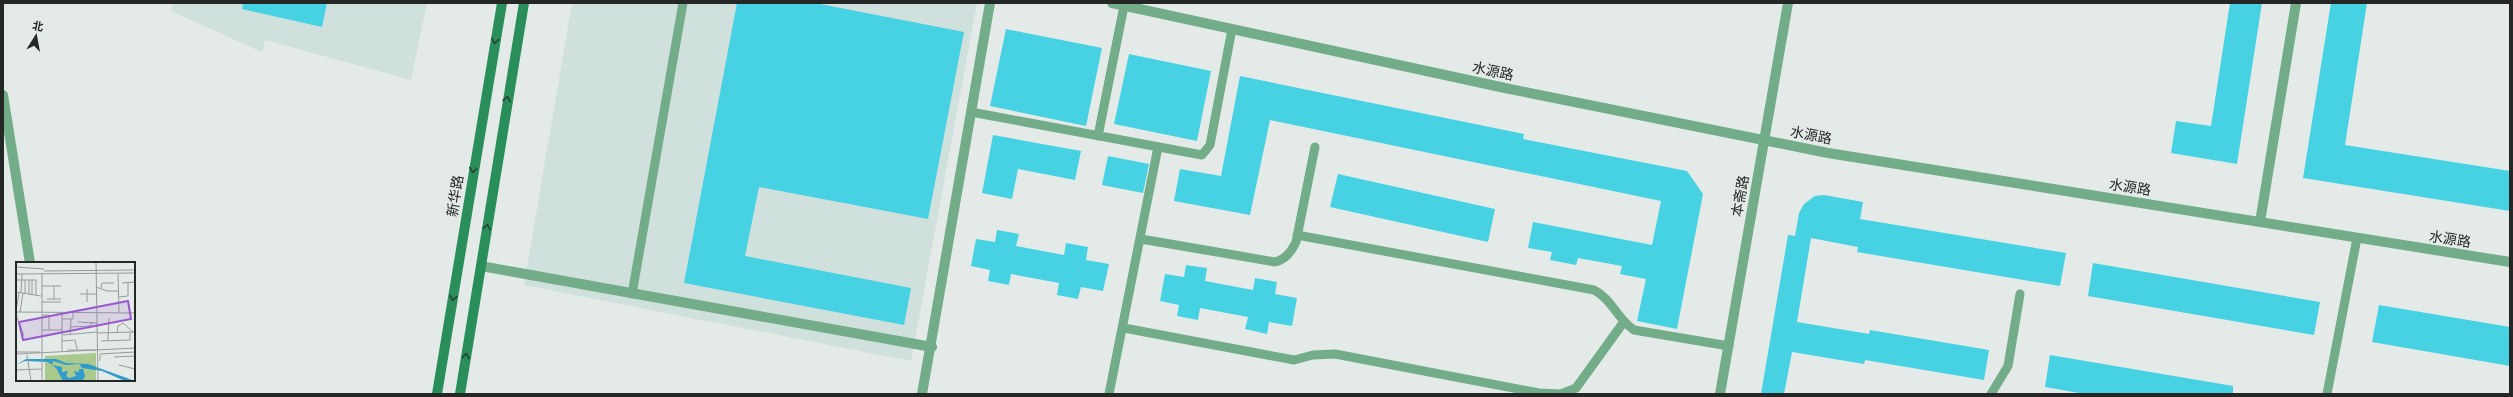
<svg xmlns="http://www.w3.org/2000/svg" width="2513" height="397" viewBox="0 0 2513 397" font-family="Signika,'Noto Sans SC',sans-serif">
  <rect width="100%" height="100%" fill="#e3eae8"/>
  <path fill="#d0e0dd" d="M172,3H427L411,80L265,40L262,52L171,11Z
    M572,3H977L911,361L524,285Z"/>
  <path fill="#46d2e3" d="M243,3H327L322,27L242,9Z
    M737,3H815L964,32L928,219L759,187L745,256L911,288L904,325L684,283Z
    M2230,3H2262L2237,164L2171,153L2176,121L2211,126Z
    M2331,3H2367L2345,145L2510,171V211L2303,178Z
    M1006,29L1102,48L1086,126L990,106Z
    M1129,54L1211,71L1197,141L1114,124Z
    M1240,76L1524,134L1523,139L1687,171L1703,194L1677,329L1637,321L1646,279L1620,274L1622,266L1578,258L1576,265L1550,260L1552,252L1528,248L1533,222L1652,245L1661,201L1270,120L1250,215L1174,201L1180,169L1221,176Z
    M993,135L1081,151L1075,180L1018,169L1012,199L982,193Z
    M1108,156L1149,164L1143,193L1102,185Z
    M1338,174L1495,209L1488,242L1330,207Z
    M1824,195L1863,202L1860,219L2066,253L2060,286L1857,252L1858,247L1811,238L1797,322L1869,334L1870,330L1989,350L1984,380L1865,360L1864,364L1792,352L1784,394H1761L1788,235L1795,236L1799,213L1804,204L1815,196Z
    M997,230L1019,234L1016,246L1064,255L1066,243L1088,247L1086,260L1109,264L1103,291L1081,287L1078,299L1057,295L1059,283L1011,274L1009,285L988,281L990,270L971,266L976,239L995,242Z
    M2093,263L2320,302L2314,335L2088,296Z
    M1186,265L1207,268L1205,281L1253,290L1255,278L1277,282L1275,294L1297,298L1292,326L1269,322L1267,334L1245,329L1248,317L1200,308L1198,320L1177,316L1179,305L1160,301L1165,274L1184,277Z
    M2379,305L2510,327V366L2372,342Z
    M2050,355L2233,386V394H2085L2045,387Z"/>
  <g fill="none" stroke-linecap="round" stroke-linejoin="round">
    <path stroke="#72ac88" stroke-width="9" d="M971,112L1202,155L1210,145L1232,29
      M1098,136L1124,6
      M1297,235L1594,290C1612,299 1617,319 1634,330L1729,346
      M1141,239L1275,262C1286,259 1291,252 1296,242L1315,147
      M632,294L683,3
      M1124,328L1294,360L1313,355L1335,354L1539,393L1561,394L1576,388L1623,323
      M1109,394L1158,147
      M1991,394L2008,366L2020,294
      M2327,394L2357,238"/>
    <path stroke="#72ac88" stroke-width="10" d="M3,95L30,263
      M481,266L932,347
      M922,394L990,3"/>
    <path stroke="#72ac88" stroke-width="10" d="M1112,3L1505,88L1828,153L2510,262
      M2260,222L2296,3
      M1720,394L1788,3"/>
    <path stroke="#298e5a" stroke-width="10" d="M437,394L502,3
      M460,394L524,3"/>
  </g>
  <defs><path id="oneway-chevron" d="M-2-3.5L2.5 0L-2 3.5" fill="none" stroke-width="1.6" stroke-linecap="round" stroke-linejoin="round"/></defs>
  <g stroke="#254133">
    <use href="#oneway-chevron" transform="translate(495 41) rotate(100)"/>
    <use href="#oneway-chevron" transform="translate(507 99) rotate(-81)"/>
    <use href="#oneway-chevron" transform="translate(473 170) rotate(99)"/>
    <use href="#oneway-chevron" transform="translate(487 227) rotate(-81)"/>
    <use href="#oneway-chevron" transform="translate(453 298) rotate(99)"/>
    <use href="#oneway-chevron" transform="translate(466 356) rotate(-81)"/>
  </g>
  <g text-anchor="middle" stroke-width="3.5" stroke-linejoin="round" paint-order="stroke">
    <g font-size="14" fill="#242726" stroke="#e3eae8">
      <text transform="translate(1493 71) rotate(12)" y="5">水源路</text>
      <text transform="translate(1811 135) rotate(11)" y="5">水源路</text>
      <text transform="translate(2130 187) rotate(9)" y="5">水源路</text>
      <text transform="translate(455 196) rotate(-81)" y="5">新华路</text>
      <text transform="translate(1740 196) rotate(-80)" y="5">本斋路</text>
      <text transform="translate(2450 239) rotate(9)" y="5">水源路</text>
    </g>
  </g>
  <g transform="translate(16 262)">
    <rect width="119" height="119" fill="#e3eae8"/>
    <path d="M80,91V119H29V94Z" fill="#a9c98d"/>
    <path d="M10,97H40L50,101L72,102L119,119H109L86,109L66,106L63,102L50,103L37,99L36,103L46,105V110L52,109L50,114L53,116L60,114L58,109L63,110V107H67L69,114L67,118L47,119L40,106L32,100L9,99L0,103Z" fill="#2f9ccc"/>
    <path fill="none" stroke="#979c9a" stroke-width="1" d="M80,0L82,119M0,5L28,7M28,9L119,8M26,11V119M102,11L103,51M0,12L119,11M6,18H20V33M13,18V32M16,18V33M106,21L119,20M26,24H45M38,24V37M80,25L91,29H102M85,26L86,21H98M71,27V40M0,28V18H6M0,30L25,34M5,31L6,12M9,31V18M64,32H80M103,35L112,34V20M31,37H45M26,40H45M0,49L3,31M0,50L119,51M4,50L7,31M46,51V89M0,53L8,74M26,53H33V68M46,57H57V51M62,60L81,61M55,65L74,64L76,61M26,68H47M101,70L102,64L107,61L117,70M81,71L119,70M47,73L81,70M54,73L55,57M92,78L93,56M46,79L59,78L61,87M85,79L114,78V70M51,88H80M1,90H24M0,92L119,86M11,93L15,119M98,95L119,94M84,99V92L119,90M103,103L119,107M0,108L26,107"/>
    <path fill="#9b58cd" fill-opacity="0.15" stroke="#9b58cd" stroke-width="2" d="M112,39L115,57L7,78L3,60Z"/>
    <rect width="119" height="119" fill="none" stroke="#242726" stroke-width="2"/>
  </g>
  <rect width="2513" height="397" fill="none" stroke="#242726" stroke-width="8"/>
  <g transform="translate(36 36) rotate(11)" stroke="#e3eae8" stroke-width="3" paint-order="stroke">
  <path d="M0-3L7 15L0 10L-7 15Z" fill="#242726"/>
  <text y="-6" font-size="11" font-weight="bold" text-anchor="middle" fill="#242726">北</text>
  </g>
</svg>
